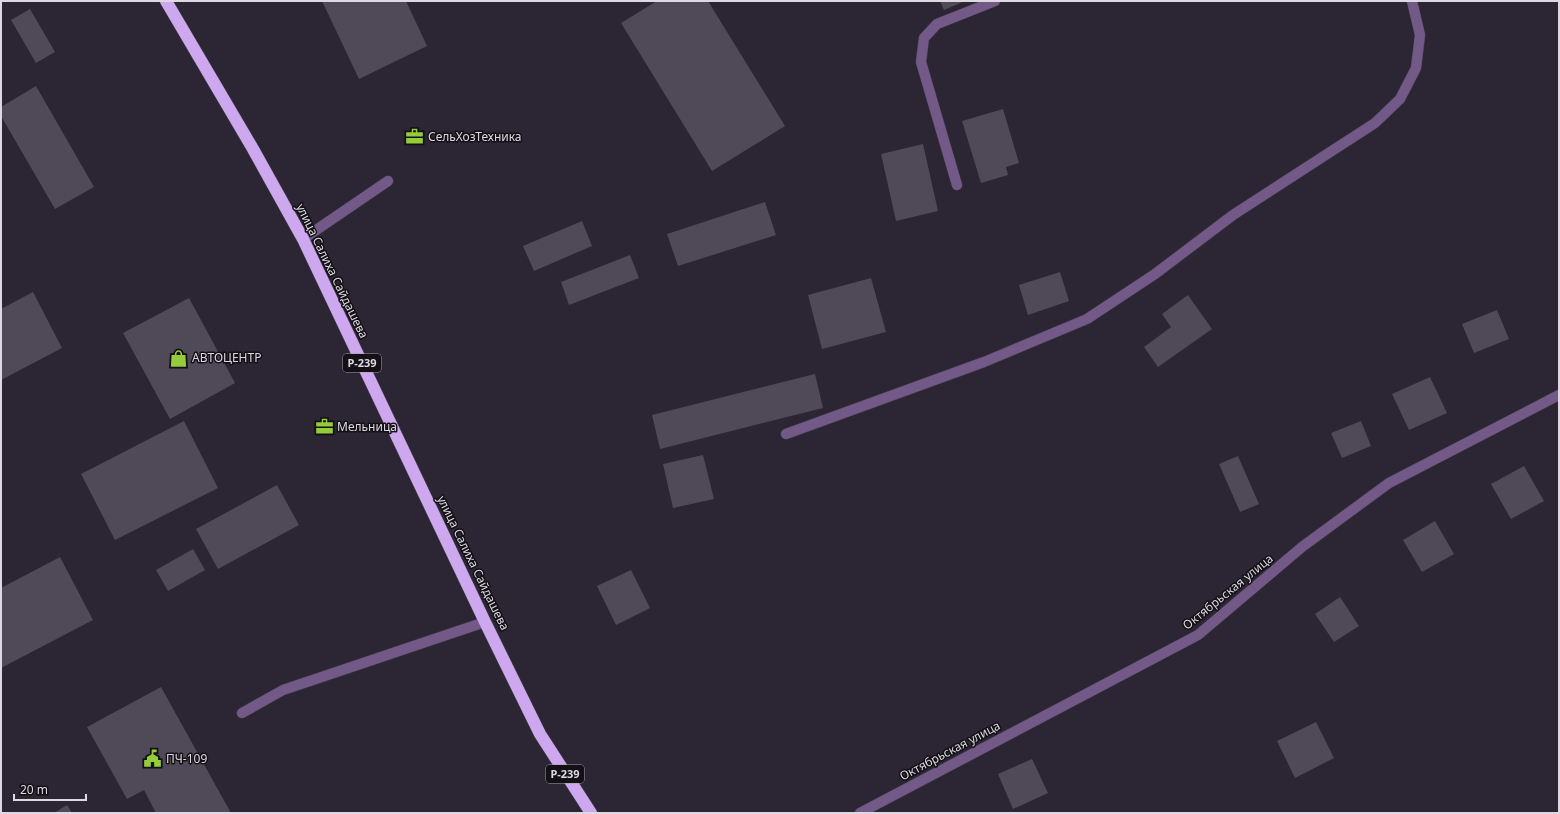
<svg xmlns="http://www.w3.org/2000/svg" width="1560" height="814" viewBox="0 0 1560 814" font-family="'Noto Sans',sans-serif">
  <rect width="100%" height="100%" fill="#2c2533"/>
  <path fill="#504958" d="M322,1H406L427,46L359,79Z
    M657,1H708L785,126L712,171L621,23Z
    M940,1H965L944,10Z
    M30,9L55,52L36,63L11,20Z
    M36,86L94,187L55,209L1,116V107Z
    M1003,109L1019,163L1006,167L1008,175L981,183L962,121Z
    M923,144L938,211L896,221L881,154Z
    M765,202L776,235L678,266L667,234Z
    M582,221L592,246L534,271L523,246Z
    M630,255L639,278L569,305L561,282Z
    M1060,272L1069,301L1028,315L1019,285Z
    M871,278L886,332L822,349L808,295Z
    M33,292L62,348L1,380V309Z
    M1188,295L1212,329L1158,367L1144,347L1171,327L1162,314Z
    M189,298L235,383L170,419L123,333Z
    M1497,310L1509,339L1474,353L1462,324Z
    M815,374L823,408L660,449L652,415Z
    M1430,377L1447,413L1409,430L1392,394Z
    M184,421L218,488L115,540L81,474Z
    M1361,421L1371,446L1342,458L1331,433Z
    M703,455L714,499L673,508L663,464Z
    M1238,456L1259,504L1240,512L1219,464Z
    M1524,466L1544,501L1511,519L1491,484Z
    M277,485L299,525L218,569L196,529Z
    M1435,521L1454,554L1422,572L1403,540Z
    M193,549L205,570L168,591L156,570Z
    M60,557L93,620L1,668V588Z
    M631,570L650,608L616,625L597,586Z
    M1340,597L1359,626L1334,642L1315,614Z
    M161,687L231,813H156L144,790L127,799L87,727Z
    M1316,722L1334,758L1295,778L1277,741Z
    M1032,759L1048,793L1013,809L998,774Z
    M67,805L72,813H54Z"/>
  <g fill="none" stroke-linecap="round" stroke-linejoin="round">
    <defs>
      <path id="minor" d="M957,185L921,62L924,38L937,24L995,1
        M303,239L388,181
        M786,434L984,362L1087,319L1155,274L1233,215L1375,123L1400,99L1416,68L1420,35L1412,1
        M242,713L283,690L485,622
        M860,813L1198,635L1302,547L1389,483L1559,395"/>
      <path id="highway" d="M166,1L253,149L303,239L485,622L540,734L591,813"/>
    </defs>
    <use href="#minor" stroke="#48424f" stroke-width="11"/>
    <use href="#highway" stroke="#48424f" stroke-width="13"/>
    <use href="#minor" stroke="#725988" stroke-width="10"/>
    <use href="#highway" stroke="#cda8ee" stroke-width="12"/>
  </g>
  <defs>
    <symbol id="office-bare" viewBox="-9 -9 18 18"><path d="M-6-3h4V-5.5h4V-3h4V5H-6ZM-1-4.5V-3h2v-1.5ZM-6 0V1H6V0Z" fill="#95cc3a" stroke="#131016" stroke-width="2.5" paint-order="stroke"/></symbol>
    <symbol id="shop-bare" viewBox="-9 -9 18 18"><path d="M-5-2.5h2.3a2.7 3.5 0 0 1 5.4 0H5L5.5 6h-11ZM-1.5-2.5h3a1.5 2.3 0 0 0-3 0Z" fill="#95cc3a" stroke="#131016" stroke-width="2.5" paint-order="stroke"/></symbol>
    <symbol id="civic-bare" viewBox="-9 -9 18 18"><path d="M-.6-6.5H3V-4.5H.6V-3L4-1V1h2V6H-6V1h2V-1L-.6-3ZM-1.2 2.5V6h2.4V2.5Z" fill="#95cc3a" stroke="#131016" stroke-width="2.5" paint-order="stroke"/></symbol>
  </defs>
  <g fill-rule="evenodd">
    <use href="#office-bare" x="402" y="124" width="25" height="25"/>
    <use href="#shop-bare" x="166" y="346" width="25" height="25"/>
    <use href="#office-bare" x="312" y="414" width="25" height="25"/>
    <use href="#civic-bare" x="140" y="746" width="25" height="25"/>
  </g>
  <g text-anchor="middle" stroke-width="3" stroke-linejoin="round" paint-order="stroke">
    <g fill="#131016" stroke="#a09da5" stroke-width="1">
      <rect x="343" y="354" width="38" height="18" rx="3"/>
      <rect x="546" y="765" width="38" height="18" rx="3"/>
    </g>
    <g font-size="11" font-weight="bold" fill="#ddd9e2">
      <text x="362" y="367">Р-239</text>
      <text x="565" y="778">Р-239</text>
    </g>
    <g font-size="12" fill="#ddd9e2" stroke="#131016" text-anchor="start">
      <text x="428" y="141">СельХозТехника</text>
      <text x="192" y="362">АВТОЦЕНТР</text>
      <text x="337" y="431">Мельница</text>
      <text x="166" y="763">ПЧ-109</text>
    </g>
    <g font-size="12" fill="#ddd9e2" stroke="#131016">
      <text transform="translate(332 271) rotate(64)" y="4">улица Салиха Сайдашева</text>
      <text transform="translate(473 563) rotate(64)" y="4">улица Салиха Сайдашева</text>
      <text transform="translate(1228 592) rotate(-39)" y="4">Октябрьская улица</text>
      <text transform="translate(950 751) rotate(-28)" y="4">Октябрьская улица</text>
    </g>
  </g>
  <rect width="1560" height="814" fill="none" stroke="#ddd9e2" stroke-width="4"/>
  <path d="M14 794v6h72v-6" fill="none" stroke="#ddd9e2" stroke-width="2"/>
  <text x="20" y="794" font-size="12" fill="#ddd9e2" stroke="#131016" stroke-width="3" paint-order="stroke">20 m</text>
</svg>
